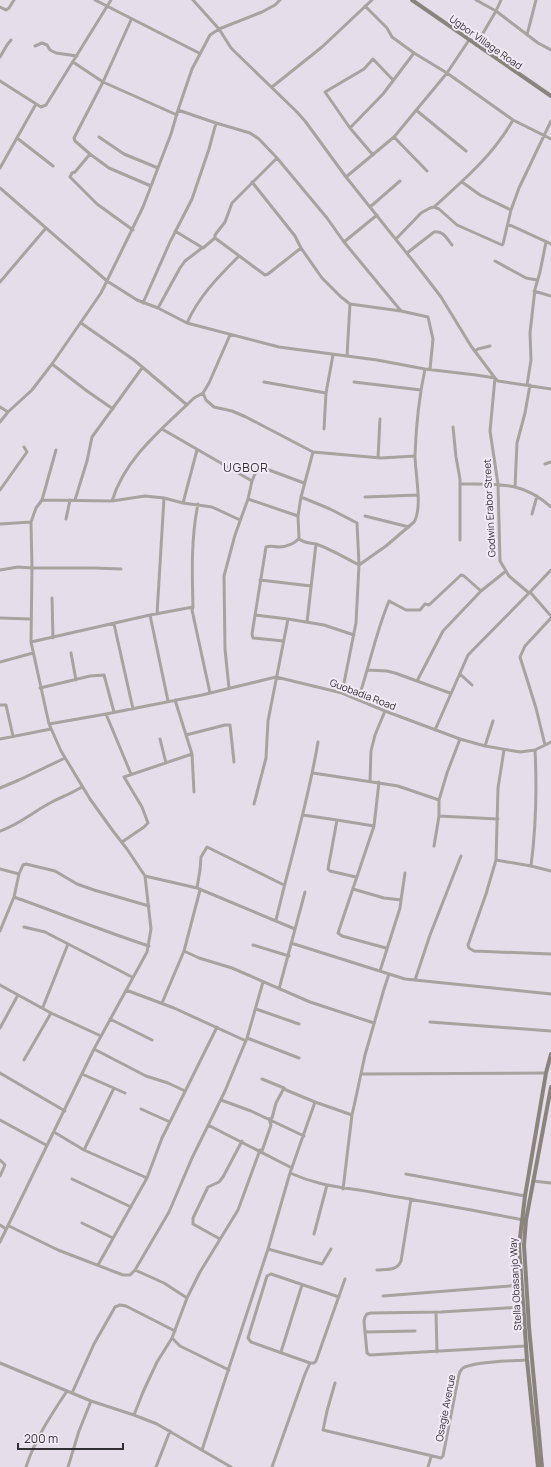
<svg xmlns="http://www.w3.org/2000/svg" width="551" height="1467" viewBox="0 0 551 1467" font-family="Manrope,sans-serif">
  <rect width="100%" height="100%" fill="#e5ddea"/>
  <g fill="none" stroke-linecap="round" stroke-linejoin="round">
    <path stroke="#a7a39e" stroke-width="3" d="M95,0L199,53
      M193,0L219,29L231,48L297,112L305,121L346,177L425,276L441,297L471,346L495,378L490,431L498,484L500,561L509,576L529,593L530,592L551,616
      M476,0L496,11L538,43L551,50
      M365,6L387,28L392,37L414,53
      M0,7L6,10L9,8L14,0
      M131,20L103,82L74,138L75,141L90,154L109,168L151,186
      M527,35L536,0
      M476,45L496,11L501,0
      M35,46L42,43L47,45L50,50L56,53L77,56
      M0,57L7,45L11,40
      M73,62L103,82L177,115
      M0,81L41,107L46,105L111,0
      M272,87L322,47L372,0
      M416,110L466,151
      M216,123L250,133L259,139L277,158L327,218L344,242L401,311L428,317L433,339L430,369
      M350,128L383,94L414,53L447,73L513,120L551,139
      M99,137L124,154L158,168
      M394,137L427,171
      M17,138L53,166
      M90,154L75,172L72,173L70,177L97,204L133,230
      M373,155L350,128L325,92L364,69L373,59L393,80
      M277,158L232,203L225,222L215,235V238L265,275L268,274L301,248
      M0,168L36,104
      M346,177L394,137L447,73L469,40
      M252,182L295,236L301,248L322,278L341,297L350,304L347,356
      M462,182L480,195L511,210
      M0,188L107,281L137,300L158,308L187,323L279,347L377,360L425,369L476,375L495,378L498,381L551,389
      M370,207L400,181
      M434,207C464,180 493,155 513,120
      M508,224L551,244
      M175,231L203,248L215,238
      M396,239L421,213L430,208L434,207L439,209L457,225L502,245L503,244L511,210L519,188L551,121
      M344,242L377,215
      M407,253L434,232C443,230 447,239 452,245
      M495,261L526,278L537,280
      M0,282L46,228
      M534,291L551,296
      M143,303L170,242L192,199L209,149L216,123L178,110
      M350,304L401,311
      M158,308L180,268L185,261L202,248
      M81,323L134,360L187,405
      M187,323C199,296 219,276 239,256
      M475,351L478,349L490,346
      M52,364L87,391L113,409
      M264,382L326,393
      M354,382L421,390
      M527,385L531,360L530,333L535,289L540,272L546,242
      M203,393L206,400L214,407L232,411L246,417L313,452L381,458L415,456
      M0,407L8,412
      M0,422L8,412L32,390L52,364L101,293L143,207L171,134L178,110L192,69L210,35L219,29L262,12L275,5L280,0
      M453,427L456,457L460,479V540
      M162,429L252,481
      M324,429L326,393L333,355
      M56,450L42,500L36,508L31,522L32,568H94L121,569
      M378,458L380,419
      M545,464L551,462
      M461,484C498,484 522,481 551,507
      M515,487L517,443L525,413L530,385
      M0,490L27,452L24,447
      M301,497L330,509L357,523L359,565
      M365,497L418,495
      M248,499L298,516
      M42,500L112,501L145,496L164,498L183,503L212,507L240,520
      M75,500L87,461L92,437L142,368
      M112,501C125,458 162,429 194,398L203,393L209,383L230,335
      M183,503L197,450
      M198,504C191,538 192,572 193,607L192,610L210,693
      M532,514L537,496
      M365,516L409,527
      M66,519L70,500
      M0,524L31,522
      M299,539C304,543 310,543 316,544C331,549 345,558 359,565L356,623L342,693
      M359,565L386,546L414,522C423,507 415,474 415,455C416,426 419,397 425,369
      M0,570L18,567L32,568L31,642L49,724L61,751L90,799L113,831L127,849L145,876L151,929L147,952L94,1049L0,1242
      M260,580L311,586
      M530,592L551,570
      M52,598L53,638
      M157,614L164,498
      M150,615L168,701
      M255,615L288,619L324,625L354,635
      M0,618L31,619
      M307,622L316,544
      M114,624L133,709
      M283,641L253,638L252,634L266,547C271,545 274,547 279,547C286,547 296,543 299,538L298,516L301,497L313,452
      M31,642L150,615L193,607
      M71,653L76,680
      M0,662L33,653
      M368,670L387,671L395,673L450,693
      M460,674L472,685
      M417,681L443,631L481,591L506,571
      M40,688L90,676L104,675L114,712
      M229,688L225,649L224,576L235,535L248,499L252,481L257,469L261,467L304,483
      M358,700C369,667 376,632 389,601L406,610H420L425,604L429,605L461,575L464,576L481,591
      M0,705H6L13,736
      M106,714L131,774
      M49,724L106,714L202,695L276,677L342,693L385,711L460,739L485,746L520,752L535,750L551,742
      M435,730L468,655L529,593
      M186,735L225,725H230L234,762
      M0,739L51,729
      M160,739L166,763
      M545,745L536,708L520,657L525,646L551,618
      M485,746L493,721
      M192,754L194,792
      M313,773L398,786L439,800
      M370,781L371,751L375,735L385,711
      M379,782L374,826L338,933L342,936L386,948
      M0,788L19,780L65,758
      M254,804L266,758L268,721L288,619
      M303,815L337,820L374,826
      M439,816L498,819
      M337,820L328,869L330,871L356,877
      M0,831C19,825 34,811 52,802C62,797 72,793 82,787
      M122,842L144,827L148,823L142,807L124,777L192,754L175,700
      M434,846L439,816V800L447,773L460,739
      M496,860L498,788L504,750
      M531,866C536,827 537,788 535,750
      M0,869L19,874
      M551,871L531,866L496,860L486,894L468,945L469,948L474,951L551,954
      M145,876L197,888L295,929
      M197,888L200,870L201,857L207,847L284,885
      M353,889L384,898L401,900L400,908L380,971
      M14,897C59,913 103,931 149,946
      M401,900L405,873
      M276,920C290,860 308,803 318,742
      M24,927L45,932L132,977
      M0,931L14,897L19,874L23,865L26,864L55,871L77,884L94,890L149,906
      M291,943L405,979L551,994
      M253,945L289,956
      M184,951L200,890
      M415,980L430,935L461,856
      M0,985L51,1013L101,1036
      M279,989L305,892
      M126,990L174,1008L246,1041
      M162,1003L184,951L199,958L232,968L310,1002L374,1023
      M43,1007L68,944
      M256,1009L299,1024
      M110,1019L152,1040
      M430,1022L551,1031
      M0,1028L18,995
      M247,1038L299,1058
      M94,1049L146,1076L168,1083L185,1091
      M24,1060L51,1013
      M0,1073L65,1111
      M82,1074L125,1093
      M361,1074L546,1073
      M262,1079L284,1088
      M221,1100L251,1111L304,1136
      M141,1109L170,1122
      M0,1120L46,1145
      M208,1125L292,1168
      M54,1132L84,1150L147,1178
      M84,1150L114,1088
      M262,1151L271,1125L269,1119L272,1118L276,1103L284,1088L286,1090L315,1102L352,1115
      M0,1160L5,1165L0,1176
      M290,1173C321,1187 344,1187 376,1193C425,1202 474,1210 523,1220
      M406,1174L525,1196
      M72,1179L131,1207
      M533,1181L551,1183
      M343,1189L352,1115L356,1097L365,1055L384,989L389,974
      M82,1223L113,1238
      M0,1225L6,1229
      M9,1226L58,1250L123,1275H130L135,1270L164,1283L187,1298
      M314,1234L327,1185
      M220,1239L193,1224V1218L208,1187L219,1182L223,1177L242,1141
      M268,1249L322,1264L331,1249
      M98,1265L147,1178L162,1138L217,1027
      M135,1270L169,1212L192,1158L225,1091L247,1038L263,982
      M377,1270C387,1269 397,1271 401,1261L411,1199
      M383,1296L522,1285
      M523,1307L441,1312L371,1313L367,1314L365,1317L364,1321L367,1353L370,1355L526,1346
      M436,1312L437,1352
      M365,1332L415,1331
      M172,1338L180,1346L229,1370
      M281,1352L302,1285
      M0,1363L91,1401L134,1415L157,1424L231,1467
      M310,1363L251,1342L248,1338L267,1276L271,1274L339,1297
      M335,1383L327,1411L323,1430L441,1458L443,1456L458,1379C459,1375 459,1371 463,1368C475,1361 513,1361 527,1360
      M72,1393L94,1344L115,1307L120,1305L126,1306L175,1331
      M134,1415L143,1392L157,1362L172,1338L187,1298L200,1272L238,1210L260,1150
      M202,1450L268,1249L290,1173L315,1102
      M26,1467C35,1439 51,1415 67,1391
      M68,1467L79,1431L91,1401
      M156,1467L170,1431
      M272,1467L305,1374L310,1363H314L316,1361L345,1279
      M428,1467L431,1457"/>
    <path stroke="#8a847d" stroke-width="4" d="M412,0L551,96
      M538,1467L527,1360L519,1246L525,1196L546,1073L551,1054
      M542,1467L529,1327L524,1245L526,1220L536,1167L551,1087"/>
  </g>
  <g text-anchor="middle" stroke-width="4" stroke-linejoin="round" paint-order="stroke">
    <g font-size="10" fill="#322f34" stroke="#f2eaf7">
      <text transform="translate(486 42) rotate(35)" y="4">Ugbor Village Road</text>
      <text transform="translate(489 508) rotate(-93)" y="4">Godwin Erabor Street</text>
      <text transform="translate(363 694) rotate(21)" y="4">Guobadia Road</text>
      <text transform="translate(515 1284) rotate(-93)" y="4">Stella Obasanjo Way</text>
      <text transform="translate(445 1408) rotate(-79)" y="4">Osagie Avenue</text>
    </g>
    <g font-size="12" letter-spacing="1" fill="#322f34" stroke="#f2eaf7">
      <text x="246" y="472">UGBOR</text>
    </g>
  </g>
  <path d="M18 1443v6h105v-6" fill="none" stroke="#322f34" stroke-width="2"/>
  <text x="24" y="1443" font-size="12" fill="#322f34" stroke="#f2eaf7" stroke-width="3" paint-order="stroke">200 m</text>
</svg>
